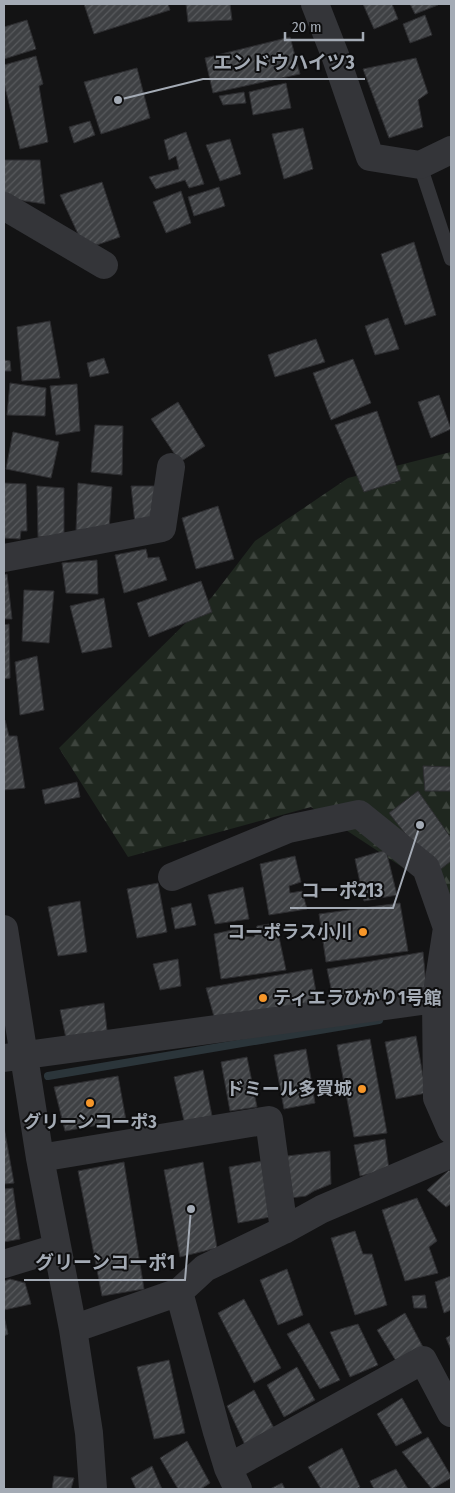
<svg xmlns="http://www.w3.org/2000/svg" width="455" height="1493" viewBox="0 0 455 1493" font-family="'Fira Sans Condensed','Noto Sans JP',sans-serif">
  <defs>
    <pattern id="forest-firs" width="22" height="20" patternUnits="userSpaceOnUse" patternTransform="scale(1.25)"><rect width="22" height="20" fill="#1f271f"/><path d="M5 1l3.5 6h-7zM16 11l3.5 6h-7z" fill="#3d443d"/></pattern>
    <pattern id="building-hatch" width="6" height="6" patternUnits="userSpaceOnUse" patternTransform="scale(1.25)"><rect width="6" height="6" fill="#3f4144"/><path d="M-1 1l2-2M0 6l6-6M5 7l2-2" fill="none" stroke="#585a5d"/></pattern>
  </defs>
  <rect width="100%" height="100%" fill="#131314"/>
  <path fill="url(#forest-firs)" d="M451,452V893L446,896L311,807L128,857L59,748L212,597L255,541L348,478Z"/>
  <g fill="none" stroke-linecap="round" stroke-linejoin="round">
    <path stroke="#2b353a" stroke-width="8" d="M48,1076L379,1020"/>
  </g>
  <path fill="url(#building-hatch)" stroke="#2d2d30" d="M84,4H168L170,10L94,34Z
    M186,4H230L232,20L188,22Z
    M363,4H392L398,19L374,29Z
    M410,4H438V5L415,14Z
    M425,15L432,35L410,43L403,24Z
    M27,20L36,49L4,59V27Z
    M290,37L300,74L213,93L205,58Z
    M36,56L43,84L39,86L48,142L20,149L4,83V65Z
    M416,58L428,93L418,100L423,127L389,138L363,69Z
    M137,68L150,118L101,134L84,82Z
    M286,83L291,108L253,115L249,92Z
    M244,92L246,103L223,105L219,96Z
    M90,121L95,135L74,143L69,127Z
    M303,128L313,169L284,179L272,134Z
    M186,132L204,184L189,188L185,180L156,189L149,177L179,169L176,156L169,160L164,140Z
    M230,139L241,174L220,181L206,145Z
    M4,160H40L45,204L4,198Z
    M102,182L120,237L85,249L60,195Z
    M219,187L225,206L194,216L188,197Z
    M181,191L191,223L166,233L153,202Z
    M414,242L436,315L405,325L381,254Z
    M388,318L399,349L375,355L365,326Z
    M50,321L60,378L22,381L17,327Z
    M316,339L325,362L275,377L268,355Z
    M104,358L109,373L90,377L87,363Z
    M353,359L371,403L331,420L313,373Z
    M4,360L10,361L11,371H4Z
    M10,383L46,388L45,416L7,415Z
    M77,384L80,431L56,435L50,386Z
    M439,395L451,429L431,438L418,402Z
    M178,402L205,446L180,462L151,419Z
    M377,411L401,480L364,492L335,425Z
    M95,425L123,426L122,475L91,472Z
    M13,432L59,442L51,478L6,469Z
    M4,483L26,484L27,531H21L20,539L4,538Z
    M78,483L112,487L109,531L76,530Z
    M37,486L64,488V536L38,537Z
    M131,486H156V523L135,524Z
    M218,506L234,559L196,569L182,518Z
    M146,549L148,558L159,557L167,580L124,593L115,555Z
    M97,560L98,594L66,593L62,563Z
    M7,574L12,619H4V575Z
    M201,581L212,612L149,637L137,603Z
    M24,590L54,591L49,643L22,641Z
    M104,598L112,647L82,653L70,606Z
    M9,624L10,678L4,679V625Z
    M37,656L44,710L20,715L15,662Z
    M4,720H5L9,736H17L25,788L4,790Z
    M423,766L451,767V791H425Z
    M77,782L80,797L45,804L42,790Z
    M418,791L451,838V861L436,873L389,813Z
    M386,850L397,895L364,901L355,859Z
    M295,856L301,882L289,886L290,893L302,891L307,909L269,915L260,864Z
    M158,883L167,932L137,938L127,889Z
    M243,887L249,919L215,924L208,895Z
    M80,901L87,952L58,956L48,907Z
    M191,903L196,925L175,929L171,908Z
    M400,903L408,951L326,962L319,914Z
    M276,923L286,970L221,979L214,934L241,928L243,936L254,937L257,926Z
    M423,952L427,994L335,1007L327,969Z
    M178,959L181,986L160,990L153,964Z
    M312,969L319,1009L216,1024L206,988Z
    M104,1003L108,1039L67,1043L60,1010Z
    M416,1036L426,1093L396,1099L385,1042Z
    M370,1039L387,1133L354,1137L337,1045Z
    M306,1049L315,1103L284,1109L274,1055Z
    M247,1057L257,1107L230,1111L221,1062Z
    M203,1070L212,1116L184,1121L174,1077Z
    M118,1076L126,1120L65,1131L54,1087Z
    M4,1127L14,1183L4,1184Z
    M385,1139L389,1170L360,1176L354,1145Z
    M330,1151L331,1184L314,1191L306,1196L290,1198L287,1156Z
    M262,1161L270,1217L238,1223L229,1167Z
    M124,1162L144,1289L102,1296L78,1171Z
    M203,1162L217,1248L180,1257L164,1170Z
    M449,1170L451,1172V1204L446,1207L427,1190Z
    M13,1188L20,1239L4,1242V1189Z
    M417,1198L437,1241L429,1247L438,1273L405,1281L382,1210Z
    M355,1231L363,1254H372L387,1305L355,1315L331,1238Z
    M287,1269L303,1315L278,1325L260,1280Z
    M451,1276V1310L444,1313L435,1282Z
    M10,1279L25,1283L31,1304L4,1310V1281Z
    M425,1295L427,1308H414L412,1296Z
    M244,1299L281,1368L254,1383L218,1313Z
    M405,1313L423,1347L396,1361L377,1330Z
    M4,1316L8,1334L4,1336Z
    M309,1323L340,1380L320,1389L287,1334Z
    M358,1324L378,1365L350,1377L330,1332Z
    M451,1335V1350L446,1338Z
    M169,1360L185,1433L154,1439L137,1367Z
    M297,1367L315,1400L284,1417L267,1385Z
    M254,1390L274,1428L245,1445L227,1406Z
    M402,1398L422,1433L396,1446L377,1414Z
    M428,1437L451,1476V1478L432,1489L402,1452Z
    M187,1441L210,1483L201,1489H178L160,1458Z
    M342,1448L360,1487L356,1489H321L308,1467Z
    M152,1466L162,1489H136L131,1478Z
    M396,1469L408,1489H374L370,1481Z
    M54,1476L74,1478L71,1489H52Z
    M282,1483L285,1489H270Z"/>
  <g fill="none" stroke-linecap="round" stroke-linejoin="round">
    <path stroke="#343539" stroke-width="14" d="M420,165L451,259"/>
    <path stroke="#343539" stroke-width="28" d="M315,4L335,55L370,157L420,165L451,150
      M4,206L104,265
      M4,558L162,528L171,467
      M172,877L288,829L359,814L426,868L447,928L436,999L437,1098L451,1130
      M4,929L40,1158L73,1329L89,1433L93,1489
      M4,1058L436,999
      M40,1158L269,1120L284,1230
      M4,1264L57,1248
      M179,1292L217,1432L228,1468L238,1489
      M73,1329L179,1292L205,1268L284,1230L322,1209L451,1154
      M228,1468L423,1360L451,1413"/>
  </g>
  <g fill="#f69629" stroke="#0e0e0f" stroke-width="2">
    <circle cx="363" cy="932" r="5"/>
    <circle cx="263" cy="998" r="5"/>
    <circle cx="362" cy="1089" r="5"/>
    <circle cx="90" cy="1103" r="5"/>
  </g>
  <g text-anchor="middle" stroke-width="4" stroke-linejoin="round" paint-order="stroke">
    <g font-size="18" font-weight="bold" fill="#a4abb5" stroke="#0e0e0f" text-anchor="end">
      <text x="353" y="938">コーポラス小川</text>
      <text x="273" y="1004" text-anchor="start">ティエラひかり1号館</text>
      <text x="352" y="1095">ドミール多賀城</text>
      <text x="90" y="1128" text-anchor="middle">グリーンコーポ3</text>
    </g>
  </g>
  <path fill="none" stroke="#a4abb5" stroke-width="2" d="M118 100L203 79H365M420 825L393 908H290M191 1209L185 1280H24"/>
  <g fill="#a4abb5" stroke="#0e0e0f" stroke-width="2">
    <circle cx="118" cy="100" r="5"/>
    <circle cx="420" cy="825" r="5"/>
    <circle cx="191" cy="1209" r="5"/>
  </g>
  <g font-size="19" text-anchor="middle" font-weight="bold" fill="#a4abb5" stroke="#0e0e0f" stroke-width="4" stroke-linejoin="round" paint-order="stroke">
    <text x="284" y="69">エンドウハイツ3</text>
    <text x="342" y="897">コーポ213</text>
    <text x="105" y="1269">グリーンコーポ1</text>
  </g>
  <rect width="455" height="1493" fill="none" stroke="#a4abb5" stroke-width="10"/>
  <path d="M285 32v8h78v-8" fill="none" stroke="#a4abb5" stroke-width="2.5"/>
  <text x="292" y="32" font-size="15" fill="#a4abb5" stroke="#0e0e0f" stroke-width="4" paint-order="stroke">20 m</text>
</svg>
